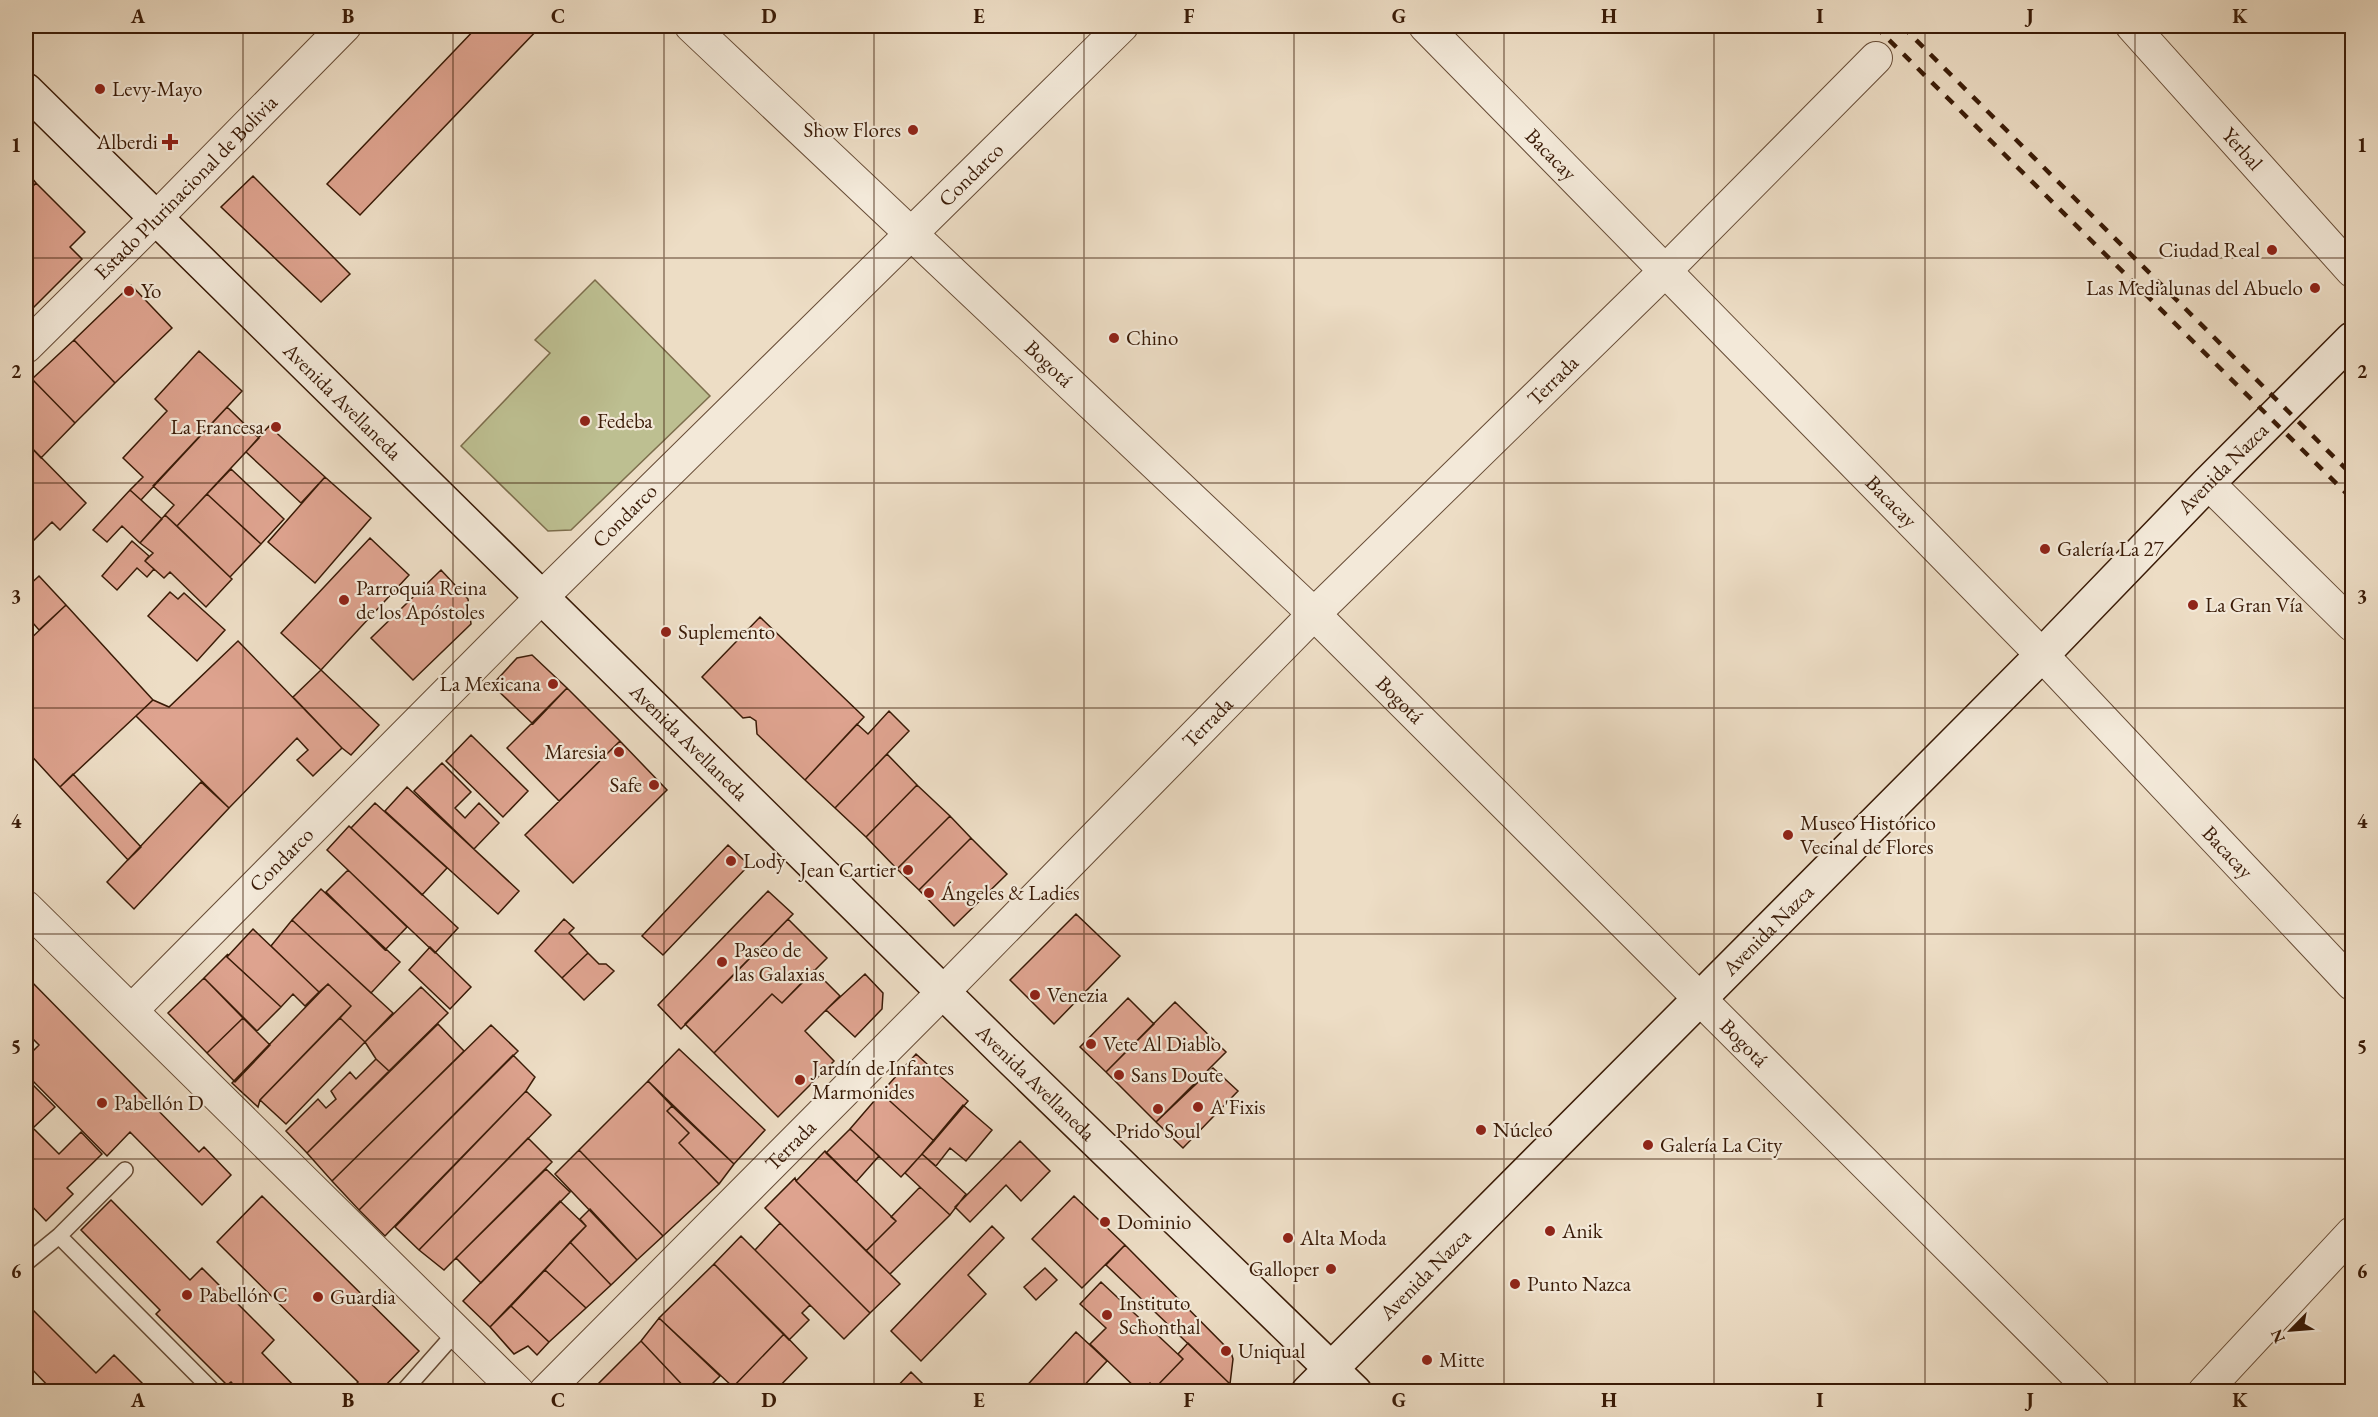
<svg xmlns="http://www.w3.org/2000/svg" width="2378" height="1417" viewBox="0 0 2378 1417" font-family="'EB Garamond',serif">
  <rect width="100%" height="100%" fill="#edddc5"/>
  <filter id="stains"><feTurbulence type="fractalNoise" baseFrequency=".00333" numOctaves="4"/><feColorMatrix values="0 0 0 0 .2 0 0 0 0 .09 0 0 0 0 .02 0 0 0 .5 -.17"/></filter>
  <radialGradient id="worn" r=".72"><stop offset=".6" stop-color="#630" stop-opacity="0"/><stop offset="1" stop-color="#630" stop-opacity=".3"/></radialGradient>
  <path fill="#bdbf91" stroke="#7c6d4c" stroke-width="1.5" d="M595,280L710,396L571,530L548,531L461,446L550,353L535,340Z"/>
  <path fill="#dea38f" stroke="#3a1b07" stroke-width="1.5" d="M478,26H541L360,215L327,184Z
    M26,171L36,183L26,193Z
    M253,176L350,274L321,302L221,207Z
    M36,183L85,232L70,247L82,259L26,315V193Z
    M131,285L172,328L115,383L74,340Z
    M74,340L115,383L75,423L32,379Z
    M199,351L242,391L141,500L130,490L143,477L123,458L167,411L155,399Z
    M32,379L75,423L41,458L26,442V385Z
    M227,407L259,438L177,526L165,515L174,505L153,486Z
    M269,426L325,477L301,503L246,452Z
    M26,442L86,503L60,530L52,522L29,545L26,541Z
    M231,469L284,519L261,544L207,494Z
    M325,477L371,518L315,583L268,542Z
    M130,490L162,519L140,543L122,526L107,542L93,530Z
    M207,494L261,544L230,577L177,526Z
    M165,515L232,579L206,607L170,572L164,578L145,561L153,553L140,543Z
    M370,538L409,575L321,670L281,633Z
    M132,541L149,556L145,561L154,569L147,577L137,568L117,590L102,576Z
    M441,570L468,599L471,624L413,680L371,638Z
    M39,576L66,605L39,630L26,615V588Z
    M170,592L178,599L184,593L225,630L197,661L148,616Z
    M66,605L153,700L60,787L26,750V643Z
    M760,617L864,717L805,780L757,734L756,721L750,717L743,718L702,677Z
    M238,641L342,748L313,776L297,760L308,750L297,738L229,808L136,716L153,700L169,707Z
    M532,655L567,688L533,724L492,685L517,658Z
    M321,670L379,725L351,755L342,748L293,697Z
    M567,688L620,741L559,801L507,748Z
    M889,711L909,731L835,808L805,780L857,724L868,734Z
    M471,735L528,791L503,817L446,761Z
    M620,741L667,790L573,883L525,835Z
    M887,754L917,785L866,837L835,808Z
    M442,763L471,792L455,808L465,818L479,803L499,823L474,849L414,791Z
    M73,774L141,847L128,860L60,787Z
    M201,782L229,808L134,909L107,882Z
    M917,785L950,816L897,869L866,837Z
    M407,787L519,891L498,914L385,811Z
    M375,803L447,868L422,895L351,828Z
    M950,816L971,838L919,890L897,869Z
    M349,826L458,928L435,953L327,850Z
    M971,838L1007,874L954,926L919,890Z
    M728,845L749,865L663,955L642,936Z
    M348,870L407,927L385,950L326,892Z
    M321,889L400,962L371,993L292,920Z
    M768,891L793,914L681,1029L658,1005Z
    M1076,914L1120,956L1054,1024L1010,980Z
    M564,919L574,928L569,933L588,953L562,978L535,951Z
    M788,919L827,958L782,1003L772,994L714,1053L685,1024Z
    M292,920L393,1013L365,1042L340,1018L351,1006L328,984L319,992L271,946Z
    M253,929L319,992L305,1006L293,994L281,1007L227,957Z
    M430,947L471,987L450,1009L409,970Z
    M588,953L599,964H606L614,971L584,1000L562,978Z
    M228,954L227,957L281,1007L257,1031L204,978Z
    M814,970L840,996L805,1031L834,1061L778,1117L714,1053L772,994L782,1003Z
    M865,974L883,993L882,1009L855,1037L826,1010Z
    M26,976L199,1152L204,1147L231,1175L202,1205L130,1132L107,1156L26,1074V1058L39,1045L26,1032Z
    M204,978L243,1018L207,1053L168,1013Z
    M328,984L351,1006L260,1100L258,1107L232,1083Z
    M421,987L448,1013L389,1071L376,1059L365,1042Z
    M1128,998L1154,1024L1106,1072L1080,1047Z
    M1175,1002L1226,1052L1156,1122L1106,1072Z
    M243,1018L270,1045L235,1082L207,1053Z
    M340,1018L365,1042L286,1124L260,1100Z
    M438,1024L464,1051L332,1181L307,1153Z
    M491,1025L518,1051L359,1210L332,1181Z
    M679,1049L765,1130L734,1164L648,1081Z
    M916,1054L968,1101L934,1141L881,1093Z
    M513,1055L535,1077L526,1091L385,1236L359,1210Z
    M376,1059L389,1071L307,1153L286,1131L318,1099L326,1108L336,1099L331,1091L350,1072L356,1079Z
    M1213,1068L1238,1091L1183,1148L1156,1122Z
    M648,1081L672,1106L667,1111L689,1133L679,1143L719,1184L663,1236L579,1150Z
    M33,1085L55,1107L33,1128L59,1154L81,1132L102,1154L67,1188L73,1194L46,1221L26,1200V1092Z
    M526,1091L551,1115L419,1250L395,1227Z
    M881,1093L934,1141L901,1177L850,1129Z
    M963,1105L992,1130L966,1161L950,1148L936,1166L922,1154Z
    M672,1106L734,1164L719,1184L679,1143L689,1133L667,1111Z
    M850,1129L879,1156L856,1182L826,1153Z
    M528,1138L552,1162L444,1270L419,1250Z
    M1020,1141L1050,1171L1021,1201L1006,1185L970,1222L955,1207Z
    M579,1150L663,1236L637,1260L555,1174Z
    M825,1151L896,1221L866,1251L796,1181Z
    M922,1154L966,1194L950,1215L905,1173Z
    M546,1169L570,1192L481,1283L456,1258Z
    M795,1178L796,1181L900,1284L870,1313L765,1208Z
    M920,1187L950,1215L890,1274L866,1251L896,1221L891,1217Z
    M262,1196L419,1351L379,1392H348L358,1382L217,1242Z
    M1074,1196L1125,1245L1082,1288L1032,1239Z
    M111,1200L190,1280L202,1268L274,1340L262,1353L300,1392H240L231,1382L227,1385L156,1314L160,1310L81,1230Z
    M560,1201L586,1226L490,1327L463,1301Z
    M590,1209L637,1260L611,1285L570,1242L586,1226L580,1219Z
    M780,1223L870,1313L844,1339L755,1250Z
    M992,1226L1004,1238L968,1275L986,1294L921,1361L891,1331Z
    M741,1236L810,1305L802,1313L809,1320L789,1340L714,1264Z
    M570,1242L611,1285L586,1308L545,1270Z
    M1125,1245L1231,1352L1233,1359L1230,1384L1106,1265Z
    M714,1264L784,1334L733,1387L659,1318Z
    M1045,1268L1057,1280L1036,1300L1024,1287Z
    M545,1270L586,1308L549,1342L511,1306Z
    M1101,1282L1183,1359L1155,1388L1150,1383L1140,1392L1090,1344L1106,1328L1080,1304Z
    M26,1303L96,1373L114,1355L151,1392H54L26,1363Z
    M511,1306L549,1342L537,1355L528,1346L514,1354L490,1327Z
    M659,1318L720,1376L704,1392H689L641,1341Z
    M1076,1332L1107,1361L1078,1392H1021Z
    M784,1334L807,1358L774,1392H738L733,1387Z
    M641,1341L689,1392H590Z
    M1188,1343L1230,1384L1223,1392H1142L1150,1383L1155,1388L1183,1359L1178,1354Z
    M911,1372L931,1392H892Z"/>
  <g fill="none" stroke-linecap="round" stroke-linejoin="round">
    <defs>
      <path id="lane" d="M59,1236L125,1170
        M26,1263L59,1236L214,1392
        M403,1392L457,1331"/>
      <g id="street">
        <path id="s1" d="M691,26L1314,614L2094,1392"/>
        <path id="s2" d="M1425,26L2042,655L2352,984"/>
        <path id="s3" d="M2132,26L2352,271"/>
        <path id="s4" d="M26,347L156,218L345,26"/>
        <path d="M2208,483L2352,625"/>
        <path d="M26,907L518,1392"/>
        <path id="s5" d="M132,1010L541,598L1122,26"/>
        <path id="s6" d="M545,1392L943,992L1314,614L1665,271L1876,58"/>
        <path d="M2204,1392L2352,1233"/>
      </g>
      <g id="secondary">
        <path id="s7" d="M26,90L1003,1051L1355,1392"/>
        <path id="s8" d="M1308,1392L2042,655L2208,483L2352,339"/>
      </g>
    </defs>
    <use href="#lane" stroke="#674c36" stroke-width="18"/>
    <use href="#street" stroke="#674c36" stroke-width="34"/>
    <use href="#secondary" stroke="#3a1b07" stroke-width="36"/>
    <use href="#lane" stroke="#f3e9d9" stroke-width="15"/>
    <use href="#street" stroke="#f3e9d9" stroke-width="32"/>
    <use href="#secondary" stroke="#f3e9d9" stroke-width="33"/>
    <path stroke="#3a1b07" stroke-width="4.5" stroke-dasharray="10 10" stroke-linecap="butt" d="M1875,26L2352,499
      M1902,26L2352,475"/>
  </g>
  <path fill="none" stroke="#3a1b07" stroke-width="1.5" stroke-opacity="0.55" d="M243,26V1392M453,26V1392M664,26V1392M874,26V1392M1084,26V1392M1294,26V1392M1504,26V1392M1714,26V1392M1925,26V1392M2135,26V1392M26,258H2352M26,483H2352M26,708H2352M26,934H2352M26,1159H2352"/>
  <g fill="#8f2418" stroke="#f3e9d9" stroke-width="2">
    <circle cx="100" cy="89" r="6"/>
    <circle cx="913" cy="130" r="6"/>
    <path d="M167 133h6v6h6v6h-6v6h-6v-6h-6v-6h6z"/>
    <circle cx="2272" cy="250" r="6"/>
    <circle cx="2315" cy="288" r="6"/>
    <circle cx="129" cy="291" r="6"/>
    <circle cx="1114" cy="338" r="6"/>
    <circle cx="585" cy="421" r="6"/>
    <circle cx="276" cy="427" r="6"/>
    <circle cx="2045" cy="549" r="6"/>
    <circle cx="344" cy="600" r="6"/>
    <circle cx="2193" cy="605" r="6"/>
    <circle cx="666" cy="632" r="6"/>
    <circle cx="553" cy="684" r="6"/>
    <circle cx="619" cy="752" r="6"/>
    <circle cx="654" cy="785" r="6"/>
    <circle cx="1788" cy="835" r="6"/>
    <circle cx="731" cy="861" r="6"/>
    <circle cx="908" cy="870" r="6"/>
    <circle cx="929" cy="893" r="6"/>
    <circle cx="722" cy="962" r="6"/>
    <circle cx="1035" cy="995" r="6"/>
    <circle cx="1091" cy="1044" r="6"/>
    <circle cx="1119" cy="1075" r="6"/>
    <circle cx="800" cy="1080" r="6"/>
    <circle cx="102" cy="1103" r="6"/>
    <circle cx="1198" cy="1107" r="6"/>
    <circle cx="1158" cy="1109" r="6"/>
    <circle cx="1481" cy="1130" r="6"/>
    <circle cx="1648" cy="1145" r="6"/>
    <circle cx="1105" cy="1222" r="6"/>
    <circle cx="1550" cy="1231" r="6"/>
    <circle cx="1288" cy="1238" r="6"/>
    <circle cx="1331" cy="1269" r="6"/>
    <circle cx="1515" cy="1284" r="6"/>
    <circle cx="187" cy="1295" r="6"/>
    <circle cx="318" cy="1297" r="6"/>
    <circle cx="1107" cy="1315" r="6"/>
    <circle cx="1226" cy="1351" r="6"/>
    <circle cx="1427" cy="1360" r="6"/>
  </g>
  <g text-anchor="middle" stroke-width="4.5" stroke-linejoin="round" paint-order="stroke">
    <g font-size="21" fill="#3a1b07" stroke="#f3e9d9" text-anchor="start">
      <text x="112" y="96">Levy-Mayo</text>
      <text x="901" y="137" text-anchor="end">Show Flores</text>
      <text x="158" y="149" text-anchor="end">Alberdi</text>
      <text x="2260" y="257" text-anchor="end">Ciudad Real</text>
      <text x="2303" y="295" text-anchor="end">Las Medialunas del Abuelo</text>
      <text x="141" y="298">Yo</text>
      <text x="1126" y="345">Chino</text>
      <text x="597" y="428">Fedeba</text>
      <text x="264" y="434" text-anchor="end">La Francesa</text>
      <text x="2057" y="556">Galería La 27</text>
      <text x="356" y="595">Parroquia Reina<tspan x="356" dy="24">de los Apóstoles</tspan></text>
      <text x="2205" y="612">La Gran Vía</text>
      <text x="678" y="639">Suplemento</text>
      <text x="541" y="691" text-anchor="end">La Mexicana</text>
      <text x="607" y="759" text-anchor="end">Maresia</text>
      <text x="642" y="792" text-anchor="end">Safe</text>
      <text x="1800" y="830">Museo Histórico<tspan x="1800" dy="24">Vecinal de Flores</tspan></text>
      <text x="743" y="868">Lody</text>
      <text x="896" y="877" text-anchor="end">Jean Cartier</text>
      <text x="941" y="900">Ángeles &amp; Ladies</text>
      <text x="734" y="957">Paseo de<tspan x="734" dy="24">las Galaxias</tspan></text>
      <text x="1047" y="1002">Venezia</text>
      <text x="1103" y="1051">Vete Al Diablo</text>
      <text x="812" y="1075">Jardín de Infantes<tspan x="812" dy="24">Marmonides</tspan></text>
      <text x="1131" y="1082">Sans Doute</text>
      <text x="114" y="1110">Pabellón D</text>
      <text x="1210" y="1114">A'Fixis</text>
      <text x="1493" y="1137">Núcleo</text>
      <text x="1158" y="1138" text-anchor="middle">Prido Soul</text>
      <text x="1660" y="1152">Galería La City</text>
      <text x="1117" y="1229">Dominio</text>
      <text x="1562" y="1238">Anik</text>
      <text x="1300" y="1245">Alta Moda</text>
      <text x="1319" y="1276" text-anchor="end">Galloper</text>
      <text x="1527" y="1291">Punto Nazca</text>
      <text x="199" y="1302">Pabellón C</text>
      <text x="330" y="1304">Guardia</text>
      <text x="1119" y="1310">Instituto<tspan x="1119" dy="24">Schonthal</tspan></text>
      <text x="1238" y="1358">Uniqual</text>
      <text x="1439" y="1367">Mitte</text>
    </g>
    <g font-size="21" fill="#3a1b07" stroke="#f3e9d9">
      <text dy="7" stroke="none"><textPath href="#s3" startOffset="165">Yerbal</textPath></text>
      <text dy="7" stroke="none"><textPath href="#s2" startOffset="180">Bacacay</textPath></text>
      <text dy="7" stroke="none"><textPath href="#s5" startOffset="1184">Condarco</textPath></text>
      <text dy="7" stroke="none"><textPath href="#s4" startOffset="226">Estado Plurinacional de Bolivia</textPath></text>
      <text dy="7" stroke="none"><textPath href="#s1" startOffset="492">Bogotá</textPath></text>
      <text dy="7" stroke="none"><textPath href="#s6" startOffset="1428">Terrada</textPath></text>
      <text dy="7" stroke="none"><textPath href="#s7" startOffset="444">Avenida Avellaneda</textPath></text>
      <text dy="7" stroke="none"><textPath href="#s8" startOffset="1300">Avenida Nazca</textPath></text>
      <text dy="7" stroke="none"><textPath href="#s2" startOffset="666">Bacacay</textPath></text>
      <text dy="7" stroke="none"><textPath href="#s5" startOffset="698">Condarco</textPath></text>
      <text dy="7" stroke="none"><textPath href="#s1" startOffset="978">Bogotá</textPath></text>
      <text dy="7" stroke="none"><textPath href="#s6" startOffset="942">Terrada</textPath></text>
      <text dy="7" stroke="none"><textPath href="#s7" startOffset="930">Avenida Avellaneda</textPath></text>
      <text dy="7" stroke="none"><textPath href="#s2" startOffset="1152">Bacacay</textPath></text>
      <text dy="7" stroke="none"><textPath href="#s5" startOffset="212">Condarco</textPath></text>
      <text dy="7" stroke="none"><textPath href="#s8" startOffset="652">Avenida Nazca</textPath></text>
      <text dy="7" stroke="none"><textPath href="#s1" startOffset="1464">Bogotá</textPath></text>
      <text dy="7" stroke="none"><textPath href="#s7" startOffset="1416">Avenida Avellaneda</textPath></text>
      <text dy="7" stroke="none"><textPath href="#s6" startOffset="348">Terrada</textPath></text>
      <text dy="7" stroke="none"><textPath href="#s8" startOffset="166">Avenida Nazca</textPath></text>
    </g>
  </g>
  <rect width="2378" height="1417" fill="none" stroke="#edddc5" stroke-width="66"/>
  <g transform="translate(2291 1330) rotate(245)" stroke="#f3e9d9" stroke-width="4.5" paint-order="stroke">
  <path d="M0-4.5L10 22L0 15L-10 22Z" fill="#3a1b07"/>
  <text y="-9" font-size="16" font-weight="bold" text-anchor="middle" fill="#3a1b07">N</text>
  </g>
  <rect x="33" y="33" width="2312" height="1351" fill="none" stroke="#3a1b07" stroke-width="2"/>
  <g font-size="20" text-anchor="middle" font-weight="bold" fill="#3a1b07">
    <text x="138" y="23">A</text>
    <text x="348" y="23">B</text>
    <text x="558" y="23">C</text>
    <text x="769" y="23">D</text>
    <text x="979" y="23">E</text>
    <text x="1189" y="23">F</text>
    <text x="1399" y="23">G</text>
    <text x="1609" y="23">H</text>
    <text x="1820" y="23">I</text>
    <text x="2030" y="23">J</text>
    <text x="2240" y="23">K</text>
    <text x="16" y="152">1</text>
    <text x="2362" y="152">1</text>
    <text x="16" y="378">2</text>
    <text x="2362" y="378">2</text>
    <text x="16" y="603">3</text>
    <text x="2362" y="603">3</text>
    <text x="16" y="828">4</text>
    <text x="2362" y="828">4</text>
    <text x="16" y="1053">5</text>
    <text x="2362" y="1053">5</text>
    <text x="16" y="1278">6</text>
    <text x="2362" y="1278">6</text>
    <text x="138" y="1407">A</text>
    <text x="348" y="1407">B</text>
    <text x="558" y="1407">C</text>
    <text x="769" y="1407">D</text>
    <text x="979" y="1407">E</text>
    <text x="1189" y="1407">F</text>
    <text x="1399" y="1407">G</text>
    <text x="1609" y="1407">H</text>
    <text x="1820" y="1407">I</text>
    <text x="2030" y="1407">J</text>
    <text x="2240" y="1407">K</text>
  </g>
  <rect width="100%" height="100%" filter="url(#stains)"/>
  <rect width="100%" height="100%" fill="url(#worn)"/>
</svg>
